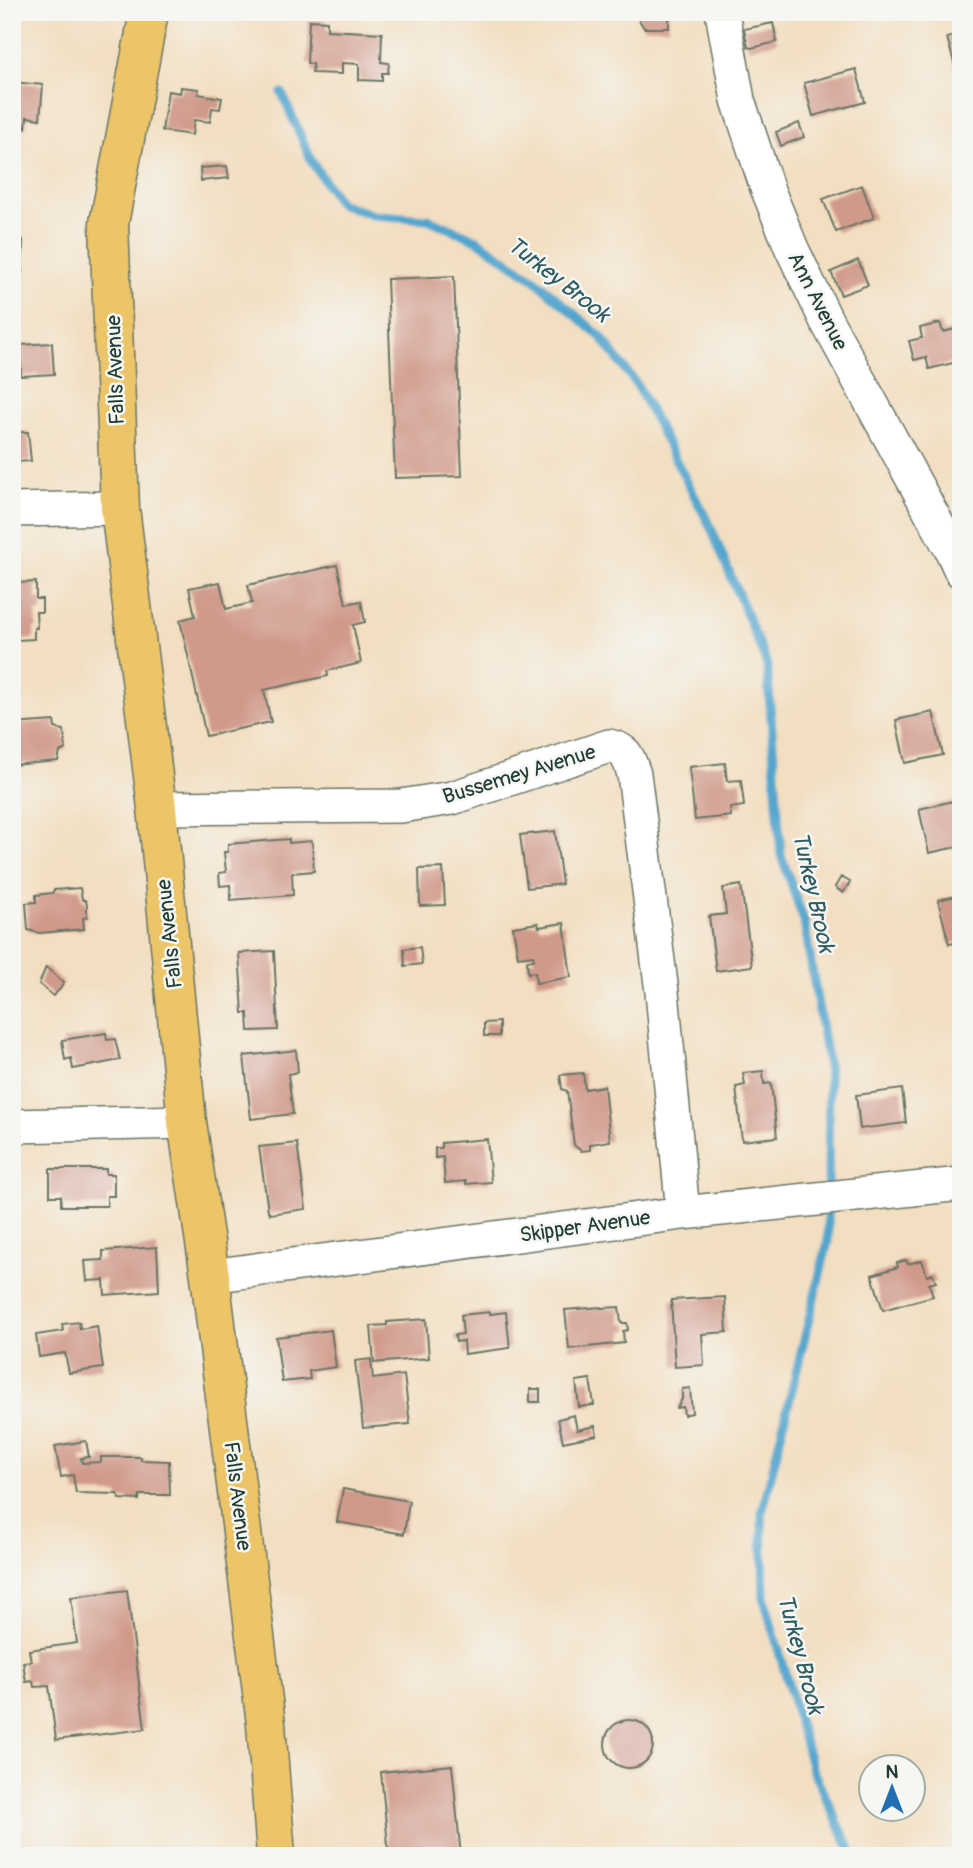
<svg xmlns="http://www.w3.org/2000/svg" width="973" height="1868" viewBox="0 0 973 1868" font-family="Pangolin,sans-serif">
  <rect width="100%" height="100%" fill="#f6f6f2"/>
  <filter id="ink" filterUnits="userSpaceOnUse"><feTurbulence type="fractalNoise" baseFrequency=".0143" numOctaves="2"/><feDisplacementMap in="SourceGraphic" scale="14" xChannelSelector="R" yChannelSelector="G"/><feConvolveMatrix kernelMatrix="1 2 1 2 8 2 1 2 1" color-interpolation-filters="sRGB"/></filter>
  <filter id="wash" filterUnits="userSpaceOnUse"><feTurbulence type="fractalNoise" baseFrequency=".00686" numOctaves="4" result="noise"/><feDisplacementMap in="SourceGraphic" scale="28" xChannelSelector="R" yChannelSelector="G"/><feGaussianBlur stdDeviation="1.57" result="paint"/><feColorMatrix in="noise" values="0 0 0 0 0 0 0 0 0 0 0 0 0 0 0 0 0 1.4 0 .05"/><feComposite in="paint" operator="in"/></filter>
  <g filter="url(#wash)">
    <rect width="100%" height="100%" fill="#f2dec0"/>
    <g fill="none" stroke-linecap="round" stroke-linejoin="round">
      <path stroke="#52a5cd" stroke-width="9" d="M282,93L312,162L339,203L373,215L428,219L477,240L533,278L601,337L637,385L711,528L767,664L781,855L804,921L829,1072L828,1191
        M828,1205V1241L762,1513L764,1598L812,1769L854,1856"/>
    </g>
    <g id="blocks">
      <path fill="#d09a8b" d="M203,12H229L227,20Z
        M639,12H669V28H644L639,20Z
        M309,20L327,21V30L382,33L381,62L389,63L388,73H382V81L359,80V64L342,63V74L312,73L313,64L307,63Z
        M773,23L777,42L751,48L748,47L744,29Z
        M961,34V72L957,73L947,38Z
        M856,69L865,102L813,116L804,83Z
        M12,82L43,85L40,119L27,117L26,128L12,126Z
        M181,87L199,89L198,94L222,98L220,109L212,108L210,122L194,120L192,135L162,131L168,91L180,93Z
        M799,123L804,137L781,146L776,132Z
        M227,166L229,178L201,181L200,168Z
        M862,185L874,218L836,232L823,199Z
        M12,240H23L22,273H12Z
        M858,260L868,285L841,295L831,272Z
        M454,276L462,476L395,478L387,279Z
        M940,323L943,332L955,329L961,352V361L929,369L926,357L914,360L909,341L922,338L920,328Z
        M52,343L54,374L21,376L20,345Z
        M12,432H28L31,461L15,462L16,467L12,468Z
        M337,565L346,604L361,601L365,622L353,625L361,663L327,671L328,676L264,690L271,722L206,736L180,620L195,616L189,588L220,582L226,609L252,603L248,585Z
        M36,582V599H42V612H36L37,628H34V639L17,640L16,629H12V583Z
        M933,712L943,755L905,763L896,720Z
        M54,721L55,728L64,730L66,749L60,752L58,761L12,765V724Z
        M725,763L727,781L741,780L744,806L730,808L731,816L695,820L689,767Z
        M953,801L956,816L961,815V828L959,829L961,846L929,853L919,809Z
        M555,831L562,884L527,888L520,835Z
        M289,839V843L312,841L314,871L292,873L293,895L231,900L230,885L220,886L219,873L226,872L224,852H228V844Z
        M443,868L445,905L420,906L419,869Z
        M841,877L850,882L843,893L835,887Z
        M741,885L752,966L716,971L709,916L726,914L723,888Z
        M80,888L82,899L86,901L87,905V917L83,918L84,929L39,933L28,930L26,903L36,902V895L52,893L54,890Z
        M961,895V942L949,944L938,900Z
        M538,923L539,927L564,923L571,977L536,983L535,972L528,973L527,961L534,960L533,955L518,957L513,927Z
        M420,947L422,964L405,966L404,949Z
        M274,951L278,1030L249,1031L248,1013H243L239,953Z
        M46,967L64,983L60,989L53,996L39,984Z
        M499,1022V1036H484V1023Z
        M106,1033L107,1040L115,1039L120,1060L73,1069L71,1058L65,1060L62,1040Z
        M296,1050L298,1072L288,1074L293,1114L251,1119L244,1056Z
        M763,1071L764,1084L771,1083L777,1137L742,1141L736,1087L745,1085L743,1073Z
        M583,1073L585,1089L604,1086L610,1141L590,1144V1150L581,1151L574,1145L567,1091L562,1089L560,1075Z
        M902,1089L906,1123L860,1129L856,1095Z
        M487,1139L491,1182L466,1184V1181L445,1183L443,1157L435,1158V1148H441V1143Z
        M297,1143L306,1209L270,1214L268,1211L259,1147Z
        M50,1169H106V1174H114V1196H107V1206H61V1196H50Z
        M157,1247L159,1291L105,1295L104,1280L87,1281L85,1261L103,1260V1251Z
        M906,1260L908,1264L922,1260L927,1276L933,1274L936,1282L929,1284L933,1296L883,1310L872,1275L898,1267L897,1263Z
        M725,1297L727,1332L702,1334L704,1365L675,1367L671,1300Z
        M601,1307V1308L619,1307L621,1323H627L628,1330L623,1331L624,1343L569,1349L565,1310Z
        M490,1312V1314L506,1312L510,1348L464,1354L463,1341L456,1342L455,1335L463,1334L461,1315Z
        M426,1319L429,1358L374,1363L371,1326L387,1325V1322Z
        M79,1322L80,1329L97,1326L103,1368L69,1373L65,1353L39,1357L36,1335L63,1331L62,1324Z
        M331,1330L336,1367L309,1371L310,1379L282,1382L276,1337Z
        M371,1359L373,1379L404,1375L410,1424L363,1428L355,1361Z
        M590,1379L594,1405L579,1407L576,1381Z
        M690,1388L692,1413L684,1415L683,1407L677,1408L682,1399V1389Z
        M530,1389H540V1402H530Z
        M574,1415L577,1430L595,1426L597,1435L563,1442L558,1419Z
        M86,1441L89,1457L81,1458L82,1463L101,1462V1457H141V1460L169,1461L170,1495H140L139,1500L119,1499L118,1494L76,1493L73,1475L61,1477L55,1446Z
        M343,1489L409,1501L404,1534L337,1522Z
        M127,1590L145,1729L56,1740L49,1686L34,1687L33,1681L26,1682L23,1662L31,1661L29,1650L77,1643L71,1597Z
        M605 1744a24 24 0 1 1 48 0a24 24 0 1 1-48 0Z
        M452,1765L461,1856H389L381,1772Z"/>
    </g>
  </g>
  <g filter="url(#ink)">
    <use href="#blocks" fill-opacity="0" stroke="#697565" stroke-width="2"/>
    <g fill="none" stroke-linecap="round" stroke-linejoin="round">
      <defs>
        <path id="minor" d="M722,12L738,100L767,188L792,249L826,320L951,549L961,571
          M12,510L120,508
          M157,808L401,806L452,798L609,746C628,750 628,758 634,774L662,992L683,1213
          M12,1126L187,1122
          M210,1276L683,1213L961,1184"/>
        <path id="major" d="M149,12L109,223L120,508L157,808L187,1122L210,1276L266,1724L276,1856"/>
      </defs>
      <use href="#minor" stroke="#697565" stroke-width="36"/>
      <use href="#major" stroke="#697565" stroke-width="41"/>
      <use href="#minor" stroke="#fff" stroke-width="33"/>
      <use href="#major" stroke="#edc569" stroke-width="38"/>
    </g>
  </g>
  <g text-anchor="middle" stroke-width="5" stroke-linejoin="round" paint-order="stroke">
    <g font-size="21" fill="#1f3d34" stroke="#f6f6f2">
      <text transform="translate(818 301) rotate(63)" y="7">Ann Avenue</text>
      <text transform="translate(115 370) rotate(-92)" y="7">Falls Avenue</text>
      <text transform="translate(519 774) rotate(-17)" y="7">Bussemey Avenue</text>
      <text transform="translate(169 934) rotate(-96)" y="7">Falls Avenue</text>
      <text transform="translate(585 1226) rotate(-8)" y="7">Skipper Avenue</text>
      <text transform="translate(238 1496) rotate(83)" y="7">Falls Avenue</text>
    </g>
    <g font-size="23" font-style="italic" fill="#2e5c62" stroke="#f6f6f2">
      <text transform="translate(559 279) rotate(38)" y="8">Turkey Brook</text>
      <text transform="translate(814 892) rotate(77)" y="8">Turkey Brook</text>
      <text transform="translate(801 1654) rotate(75)" y="8">Turkey Brook</text>
    </g>
  </g>
  <rect width="973" height="1868" fill="none" stroke="#f6f6f2" stroke-width="42"/>
  <g transform="translate(892 1788)"><circle r="33" fill="#f6f6f2" stroke="#a0aca6" stroke-width="2"/>
  <path d="M0-5L12 26L0 18L-12 26Z" fill="#1f6fb2"/>
  <text y="-10" font-size="19" font-weight="bold" text-anchor="middle" fill="#1f3d34">N</text>
  </g>
</svg>
